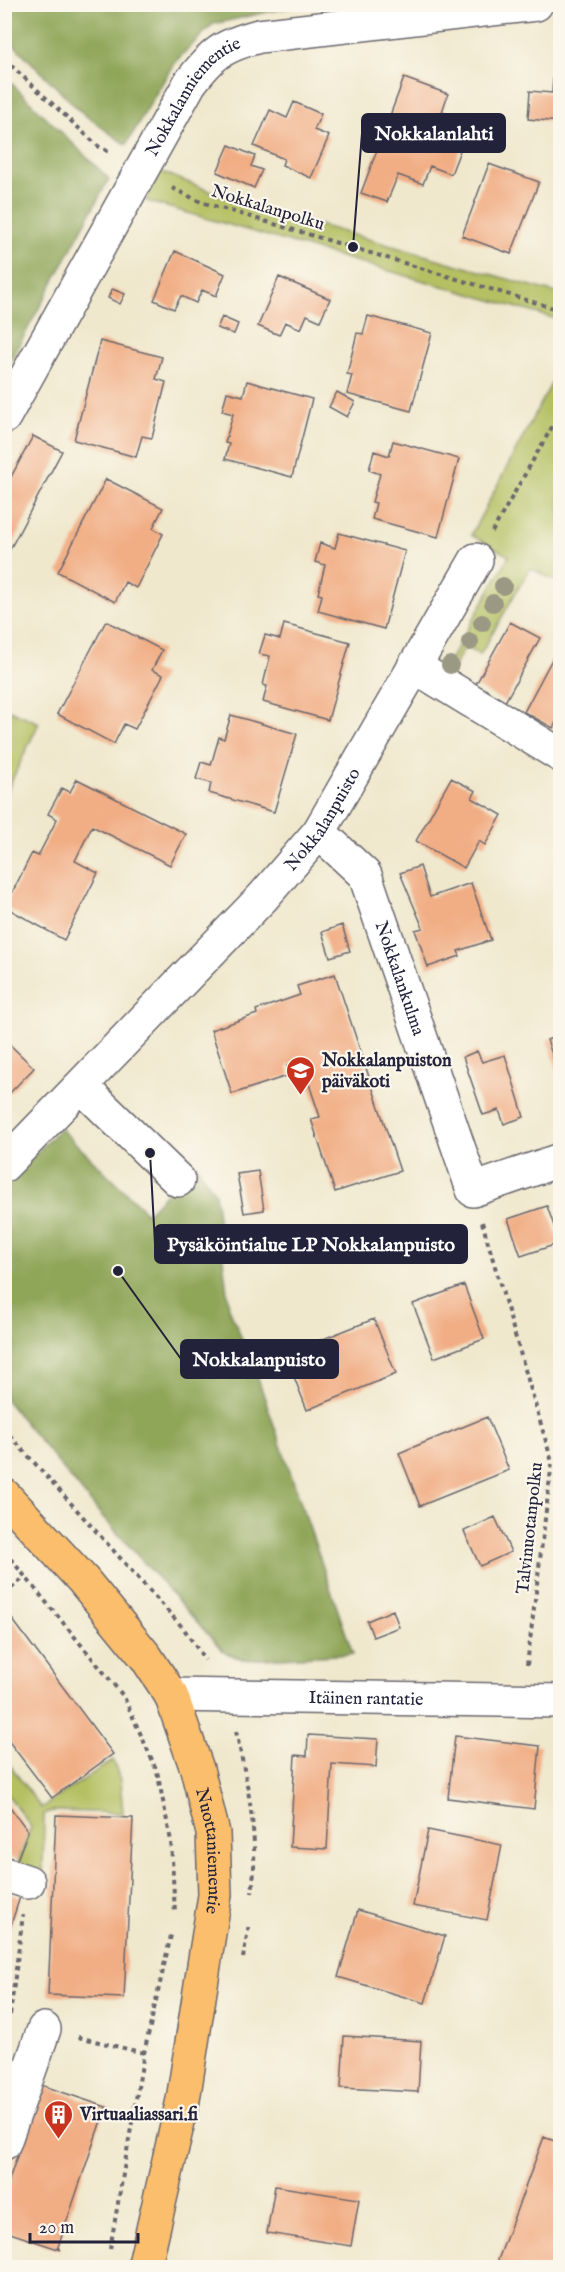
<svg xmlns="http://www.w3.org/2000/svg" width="565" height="2272" viewBox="0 0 565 2272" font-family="'IM FELL English',serif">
  <rect width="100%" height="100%" fill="#fbf7ec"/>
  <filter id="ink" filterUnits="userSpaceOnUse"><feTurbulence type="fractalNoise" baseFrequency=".0167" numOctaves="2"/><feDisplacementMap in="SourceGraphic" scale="12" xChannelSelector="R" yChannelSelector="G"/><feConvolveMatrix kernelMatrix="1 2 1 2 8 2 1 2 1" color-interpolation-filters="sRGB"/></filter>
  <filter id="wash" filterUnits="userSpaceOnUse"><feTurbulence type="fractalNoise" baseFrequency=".008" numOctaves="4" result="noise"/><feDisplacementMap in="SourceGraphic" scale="24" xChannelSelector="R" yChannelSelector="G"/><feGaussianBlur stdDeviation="1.35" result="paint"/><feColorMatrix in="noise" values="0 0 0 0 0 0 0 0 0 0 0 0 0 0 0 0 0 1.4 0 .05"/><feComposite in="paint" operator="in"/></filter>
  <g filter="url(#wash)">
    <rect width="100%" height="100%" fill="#f0e8cd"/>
    <path fill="#b4c062" stroke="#6b714e" stroke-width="1.5" d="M157,170L235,201L560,294V320L146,201Z
      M560,367V583L530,568L480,655L465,647L452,670L446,667L509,556L471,535Z
      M5,708L39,723L5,795Z
      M4,1757L41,1808L113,1760L120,1780L123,1813L51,1811L44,1814L43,1873L17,1865L31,1827L5,1791Z"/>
    <path fill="#8fa658" stroke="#58644a" stroke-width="1.5" d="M5,4H300V5L213,24L174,63L126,145L82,113L5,36Z
      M5,77L109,179L5,371Z
      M60,1128L147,1213L195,1163L215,1193L229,1308L256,1373L353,1654L244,1660L224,1652L102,1516L5,1399L4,1187Z"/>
    <g id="blocks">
      <path fill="#f1ae85" d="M404,78L448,94L442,112L471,122L451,174L430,166L423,184L398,175L387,202L361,193Z
        M553,78H560V122L528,119L530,91L552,93Z
        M294,102L321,114L314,130L329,136L311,178L282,165L284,159L254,146L270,110L287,118Z
        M229,145L255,156L251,166L262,170L254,188L217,172Z
        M489,164L539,182L511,254L462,236Z
        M175,251L225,274L216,296L202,290L196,303L181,296L174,309L154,300Z
        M279,277L330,299L320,321L307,315L301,329L285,322L279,335L258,326Z
        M112,289L125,294L120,304L108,298Z
        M368,316L432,333L411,411L347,394L352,375L347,374L357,333L363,334Z
        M222,317L238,324L234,334L217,328Z
        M100,341L162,357L156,379L166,382L152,438L142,436L136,457L74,440Z
        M247,381L312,399L292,477L225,459L229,444L225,443L233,414L222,411L227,392L243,396Z
        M337,392L355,402L347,417L329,407Z
        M33,436L62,451L8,553L4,551V490Z
        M393,441L459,459L438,537L372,519L376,503L372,502L380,474L369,470L374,451L389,456Z
        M106,479L163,508L153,528L163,534L136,588L125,582L115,602L58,572Z
        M339,533L405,551L384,629L318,611L322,595L318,594L325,565L315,562L320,543L335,548Z
        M106,621L162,650L152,670L163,675L135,729L124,724L114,744L57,714Z
        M510,622L540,638L505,702L475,686Z
        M284,624L350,642L328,720L263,702L267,686L263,685L270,656L259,654L265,635L280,639Z
        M558,648L560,649V715L553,728L524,712Z
        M231,715L297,734L274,812L209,793L211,783L196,779L201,762L211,765L219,737L224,739Z
        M451,778L476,791L472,798L502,815L485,845L479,841L464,868L416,841Z
        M77,779L186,834L170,865L92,826L75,861L98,873L64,940L5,907L32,853L38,856L57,819L48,814L62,788L70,792Z
        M420,866L430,897L471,883L491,940L458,951L460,956L428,967L415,930L423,928L400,873Z
        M342,925L350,951L330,957L322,932Z
        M335,974L400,1171L335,1192L311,1119L320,1117L301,1060L287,1066L290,1075L232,1094L211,1030L257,1014L256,1010L300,995L297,986Z
        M560,1035V1077L547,1040Z
        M4,1039L34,1068L4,1099Z
        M477,1051L482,1062L505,1055L524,1117L504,1124L499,1110L483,1115L463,1057Z
        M258,1171L264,1210L244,1213L237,1174Z
        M547,1206L560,1243L521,1256L508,1219Z
        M464,1285L484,1339L434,1358L413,1304Z
        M374,1319L396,1374L307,1410L285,1354Z
        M487,1417L509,1470L420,1506L399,1453Z
        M495,1517L511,1552L480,1566L464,1531Z
        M393,1610L399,1627L373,1637L367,1621Z
        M7,1612L113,1754L52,1798L4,1735V1614Z
        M308,1735L378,1739L376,1767L332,1764L327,1849L290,1847L295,1755L307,1756Z
        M455,1736L540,1746L534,1809L448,1798Z
        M4,1799L28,1831L17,1860L4,1855Z
        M56,1815L133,1818L124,1998L48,1995Z
        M428,1830L502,1845L487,1920L413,1906Z
        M4,1892L20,1897L5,1943H4Z
        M358,1910L445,1936L425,2003L338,1977Z
        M344,2036L421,2041L418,2092L341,2088Z
        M38,2084L109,2108L105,2109L58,2247L61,2250L4,2231V2194L41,2087Z
        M544,2137L560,2143V2268H495Z
        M275,2186L359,2199L351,2246L267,2233Z"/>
    </g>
  </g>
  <g filter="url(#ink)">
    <use href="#blocks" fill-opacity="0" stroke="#6a676e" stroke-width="1.5"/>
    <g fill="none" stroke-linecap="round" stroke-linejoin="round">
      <defs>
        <g id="minor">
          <path id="s1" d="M4,417L190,83C213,53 222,46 259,36L536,4"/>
          <path d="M414,666L560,755"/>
          <path id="s2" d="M319,832L365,875L473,1190L560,1160"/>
          <path d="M81,1086L178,1180"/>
          <path id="s3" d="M4,1165L263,897L319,832L476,560"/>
          <path id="s4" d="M171,1695L560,1701"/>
          <path d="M4,1874L28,1882"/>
          <path d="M4,2143L44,2029"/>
        </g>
        <g id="major">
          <path id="s5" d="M4,1495L83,1580L146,1657L171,1695L197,1769L213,1833L215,1895L183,2100L144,2268"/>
        </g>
      </defs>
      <use href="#minor" stroke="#6a676e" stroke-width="36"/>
      <use href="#major" stroke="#6a676e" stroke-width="36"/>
      <path stroke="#6a676e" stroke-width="4" stroke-dasharray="4.5 4.5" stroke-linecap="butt" d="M4,59L98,146L111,153
        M172,188L201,202L560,310
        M492,532L560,413
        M482,1222L552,1462L527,1665
        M4,1429L184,1629L205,1660
        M5,1552L124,1697L157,1771L171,1841L175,1913
        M4,1594L25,1577
        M236,1731C248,1787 259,1835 252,1893
        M243,1958L249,1924
        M10,2015L23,1915
        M78,2037L144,2053
        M110,2249L144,2053L171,1935"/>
      <use href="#minor" stroke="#fff" stroke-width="33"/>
      <use href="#major" stroke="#fabe6d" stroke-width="33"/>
    </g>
    <g fill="#9b9984">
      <circle cx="503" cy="586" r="9"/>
      <circle cx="493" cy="603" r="9"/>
      <circle cx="482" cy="623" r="9"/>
      <circle cx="470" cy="642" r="9"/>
      <circle cx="450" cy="665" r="9"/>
    </g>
  </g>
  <defs>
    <symbol id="school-pin" viewBox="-11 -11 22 30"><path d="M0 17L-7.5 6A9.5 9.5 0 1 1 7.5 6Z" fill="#c8321e" stroke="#fbf7ec"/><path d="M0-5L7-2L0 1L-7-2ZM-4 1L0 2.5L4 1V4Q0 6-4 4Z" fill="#fff"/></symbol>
    <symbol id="building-pin" viewBox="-11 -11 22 30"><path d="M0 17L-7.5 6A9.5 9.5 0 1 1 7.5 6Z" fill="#c8321e" stroke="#fbf7ec"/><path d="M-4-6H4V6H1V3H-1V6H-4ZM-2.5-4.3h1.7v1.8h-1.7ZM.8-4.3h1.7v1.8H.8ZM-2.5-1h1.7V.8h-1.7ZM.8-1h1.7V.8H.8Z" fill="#fff"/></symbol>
  </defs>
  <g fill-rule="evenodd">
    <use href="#school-pin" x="284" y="1054" width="33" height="45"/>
    <use href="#building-pin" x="42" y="2098" width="33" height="45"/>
  </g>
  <g text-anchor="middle" stroke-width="4.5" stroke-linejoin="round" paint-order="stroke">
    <g font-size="18" fill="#22223b" stroke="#fbf7ec">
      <text dy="6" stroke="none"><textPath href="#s1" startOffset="374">Nokkalanniementie</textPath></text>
      <text transform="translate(268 207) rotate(17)" y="6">Nokkalanpolku</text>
      <text dy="6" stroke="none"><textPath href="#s3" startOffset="471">Nokkalanpuisto</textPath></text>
      <text dy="6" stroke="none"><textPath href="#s2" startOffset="172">Nokkalankulma</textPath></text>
      <text transform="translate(529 1528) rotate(-84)" y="6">Talvinuotanpolku</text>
      <text dy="6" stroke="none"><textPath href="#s4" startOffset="195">Itäinen rantatie</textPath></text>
      <text dy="6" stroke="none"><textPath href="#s5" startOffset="423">Nuottaniementie</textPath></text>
    </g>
    <g font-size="18" font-weight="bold" fill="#22223b" stroke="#fbf7ec" text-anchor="start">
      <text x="322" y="1066">Nokkalanpuiston<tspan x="322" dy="21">päiväkoti</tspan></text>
      <text x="80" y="2120">Virtuaaliassari.fi</text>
    </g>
  </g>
  <path fill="none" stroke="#22223b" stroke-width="2" d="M353 247L362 133M150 1153L155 1244M118 1271L181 1359"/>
  <g fill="#22223b" stroke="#fbf7ec" stroke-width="2">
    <circle cx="353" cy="247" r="6"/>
    <circle cx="150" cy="1153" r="6"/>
    <circle cx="118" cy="1271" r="6"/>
  </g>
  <g fill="#22223b" stroke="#22223b" stroke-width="2">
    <rect x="362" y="114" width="143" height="38" rx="6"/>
    <rect x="155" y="1225" width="312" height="38" rx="6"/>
    <rect x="181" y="1340" width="157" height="38" rx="6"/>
  </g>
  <g font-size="20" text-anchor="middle" font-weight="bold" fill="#fff">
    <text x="434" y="140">Nokkalanlahti</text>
    <text x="311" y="1251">Pysäköintialue LP Nokkalanpuisto</text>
    <text x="259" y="1366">Nokkalanpuisto</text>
  </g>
  <rect width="565" height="2272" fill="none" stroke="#fbf7ec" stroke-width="24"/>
  <path d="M30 2233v9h108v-9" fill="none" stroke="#22223b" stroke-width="3"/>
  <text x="39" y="2233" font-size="18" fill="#22223b" stroke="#fbf7ec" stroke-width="4.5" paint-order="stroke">20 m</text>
</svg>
